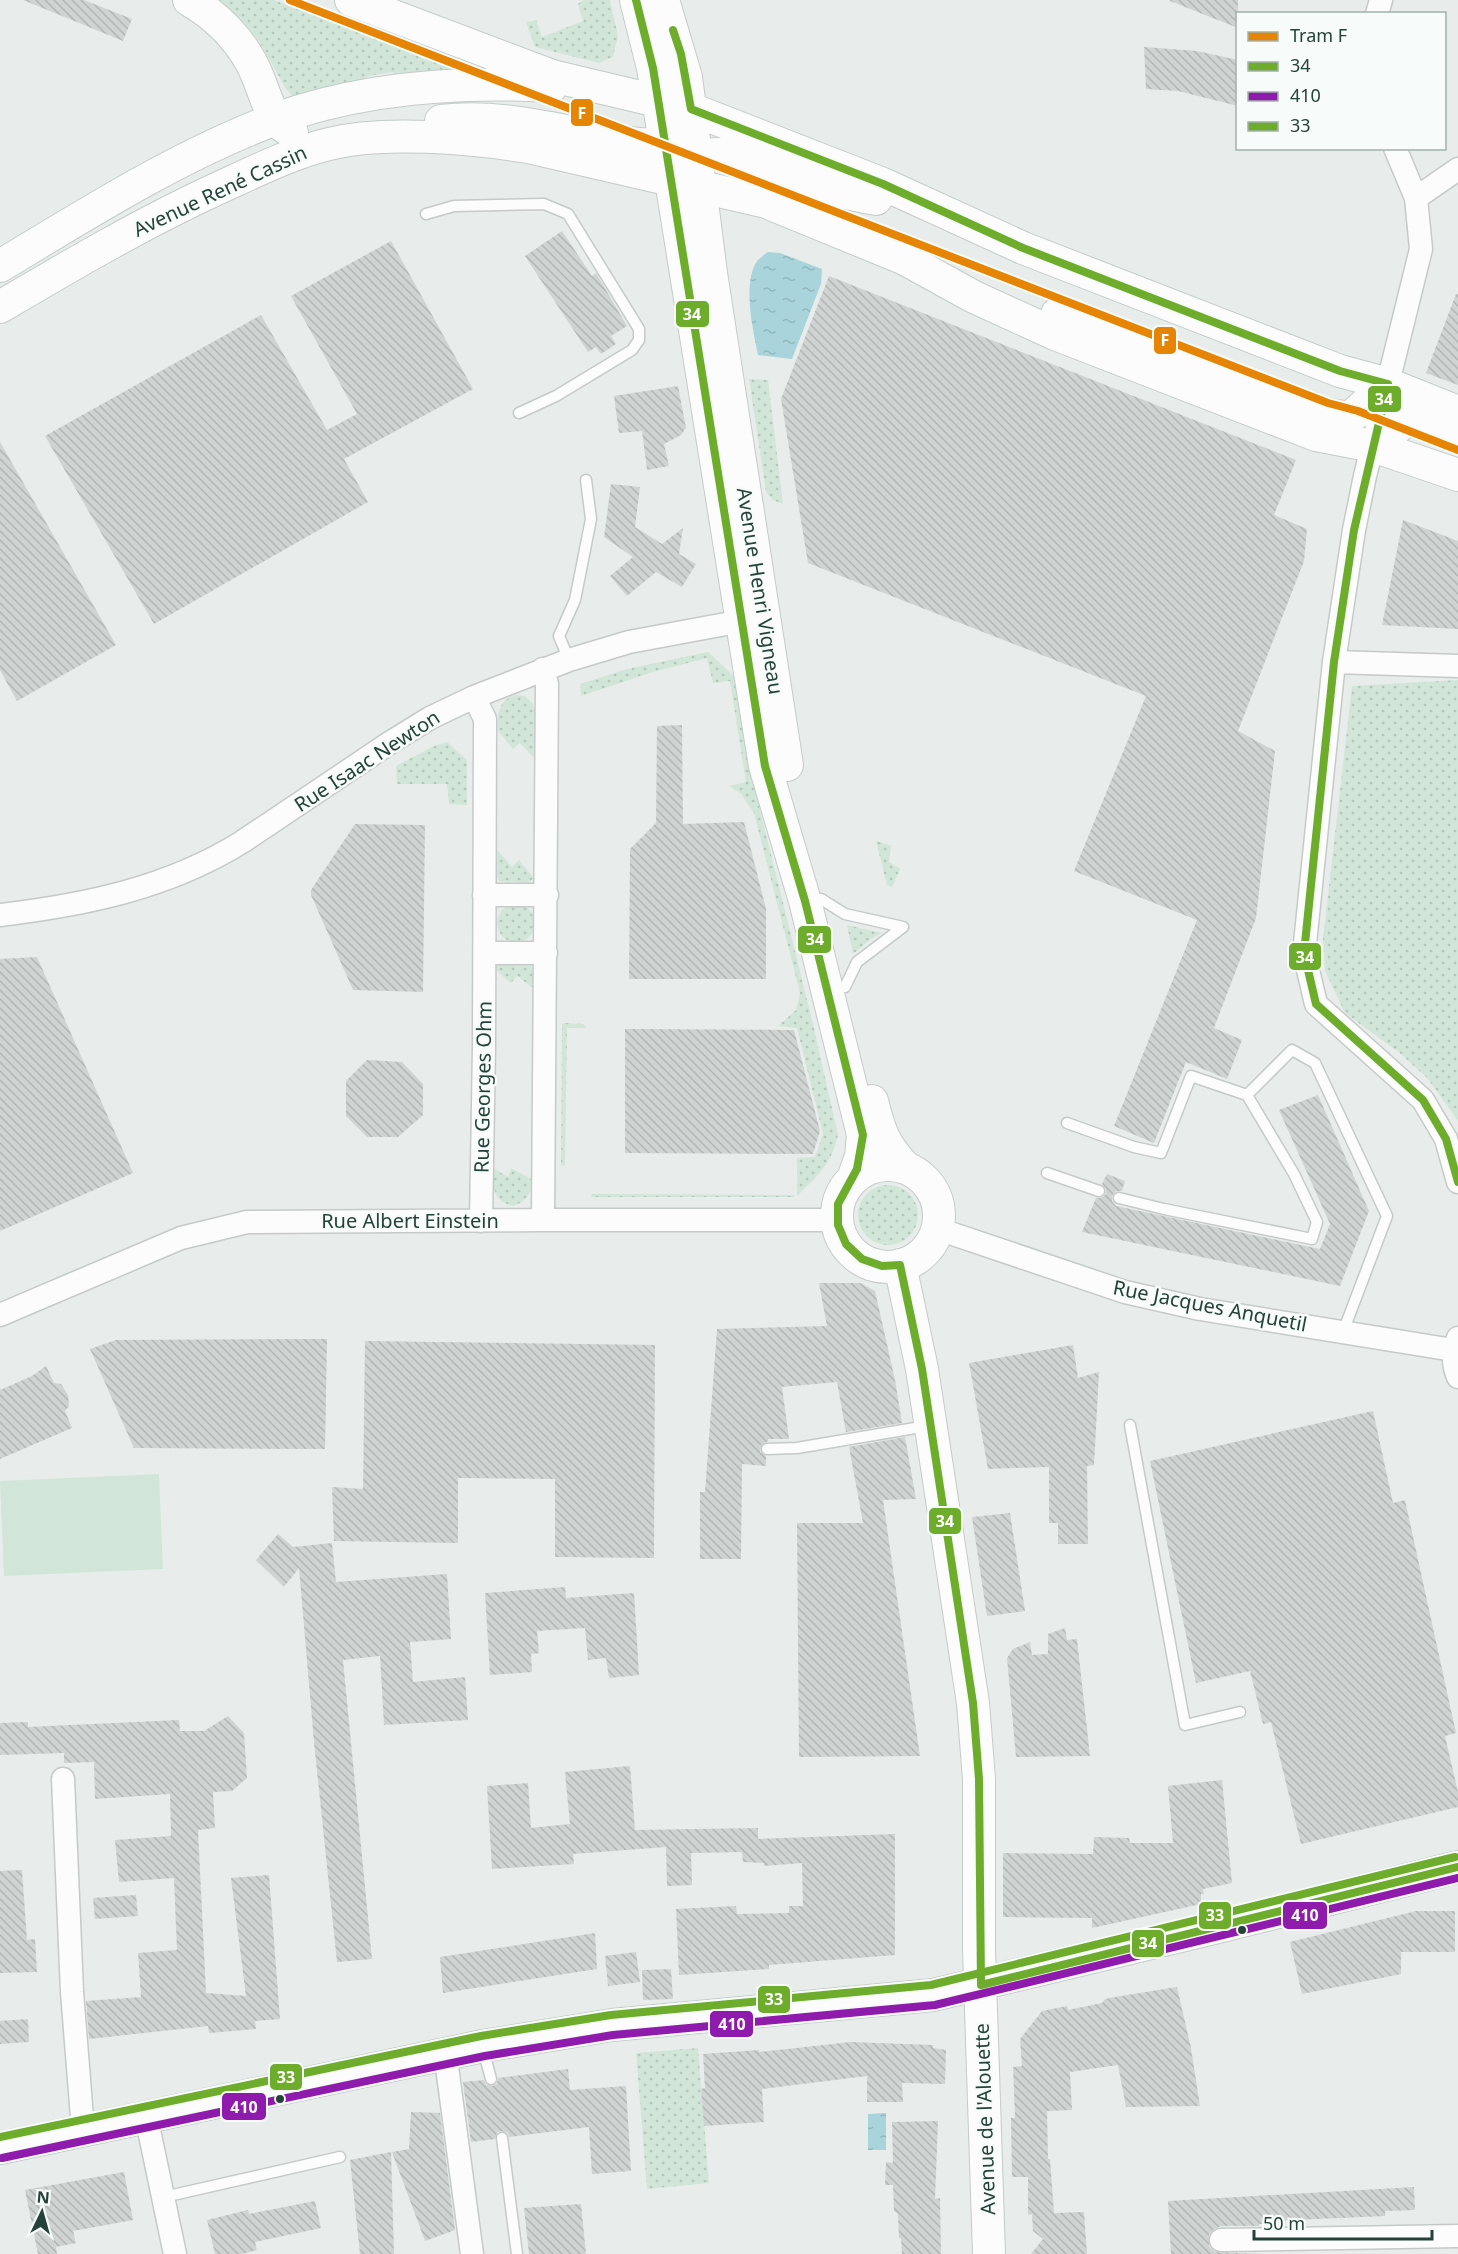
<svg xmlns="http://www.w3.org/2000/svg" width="1458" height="2254" viewBox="0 0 1458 2254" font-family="'Noto Sans',sans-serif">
  <defs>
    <pattern id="grass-dots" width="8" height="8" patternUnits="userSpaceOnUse" patternTransform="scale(1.5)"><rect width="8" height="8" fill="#d1e6d8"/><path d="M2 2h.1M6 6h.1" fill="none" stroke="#b3c6ba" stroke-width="1.8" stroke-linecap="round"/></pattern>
    <pattern id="water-ripples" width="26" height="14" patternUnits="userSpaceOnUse" patternTransform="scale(1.5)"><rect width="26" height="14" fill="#a9d4db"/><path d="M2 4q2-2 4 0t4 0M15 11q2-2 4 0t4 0" fill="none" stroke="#91b7bd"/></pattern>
    <pattern id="building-back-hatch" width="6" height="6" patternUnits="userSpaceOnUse" patternTransform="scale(1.5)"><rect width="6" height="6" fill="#cfd4d2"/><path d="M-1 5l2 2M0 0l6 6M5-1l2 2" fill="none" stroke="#b2b7b5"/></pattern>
  </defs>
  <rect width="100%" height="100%" fill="#e8edeb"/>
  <path fill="url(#grass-dots)" d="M218,0H274L468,73L401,79L392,72L368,76L361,86L299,97L292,95L286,89L259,41L241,19Z
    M583,0H610L618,36L613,57L599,63L535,47L526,22L536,20L542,37L583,21L578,4Z
    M749,379L768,380L783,504L773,500L766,492Z
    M708,652L734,676L753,782L813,1024L838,1135C832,1163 817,1177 797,1196V1158L815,1157L823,1134L797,1028L778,1026L796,1010L800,993L754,813L741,794L729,786L746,782L730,681L713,683L707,658L653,672L581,696L580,684L627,669Z
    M1458,680V1121L1428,1079L1401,1054L1345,1013L1325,971L1323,939L1352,686Z
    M516,695L525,696L533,704L536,714V760L520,743L513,749L498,731C498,715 497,700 516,695Z
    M447,742L467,760V805L449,804L447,784H397L396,766L434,746Z
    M876,841L891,846L889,862L900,869L892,887L887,885Z
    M496,848L512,867L519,860L534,878L528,883L499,881L496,876Z
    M497 923a19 19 0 1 1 38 0a19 19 0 1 1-38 0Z
    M847,925L882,933L871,939L853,954Z
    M498,965L531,966L533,969V988L517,976L511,983L495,969Z
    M565,1023L584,1024L585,1028H567L565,1166L561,1165L562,1024Z
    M493,1168L508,1177L511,1168L531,1179C532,1194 527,1201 513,1206C492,1201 493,1186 493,1168Z
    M858 1215a30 30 0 1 1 60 0a30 30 0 1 1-60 0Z
    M592,1194L795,1195L794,1197H591Z
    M698,2048L709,2183L647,2189L636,2053Z"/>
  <path fill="#d1e6d8" d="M159,1474L163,1569L4,1576L0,1481Z"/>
  <path fill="url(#water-ripples)" d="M768,252L780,253L822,269L821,284L792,359L758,355C753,330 742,284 757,261C760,258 765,254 768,252Z
    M886,2113V2150H868V2114Z"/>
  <path fill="url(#building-back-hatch)" d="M23,0H84L132,19L123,41Z
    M1170,0H1238V28L1170,1Z
    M1144,47L1197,51L1238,60V106L1178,91L1146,89Z
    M562,231L592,276L596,273L627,326L611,336L616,344L601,354L596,347L588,352L525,256Z
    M391,241L473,389L344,459L368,502L154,624L45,436L261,315L327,430L357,414L291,296Z
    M829,276L1296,460L1274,515L1307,529L1304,561L1238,731L1275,751L1256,918L1214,1028L1242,1040L1227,1079L1186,1062L1154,1143L1114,1126L1197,920L1074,871L1146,696L808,563L781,399Z
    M1456,294H1458V385L1426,373Z
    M678,386L686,428L681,435L664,444L669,466L647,470L642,431L619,433L614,396Z
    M0,442L116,645L17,701L0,670Z
    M611,484L640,487L635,527L662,544L683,528L679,554L696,564L682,587L656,572L627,596L610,576L633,557L604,537Z
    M1403,520L1458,541V629L1382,625Z
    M682,725L683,824L744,822L766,909V979H629L630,849L656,823L657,726Z
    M355,824L425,825L423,992L353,990L311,895V890Z
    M37,957L133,1173L0,1231V959Z
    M625,1029L794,1030L820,1131L813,1154L625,1153Z
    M367,1060L402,1062L423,1084V1115L398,1137H367L346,1116V1081Z
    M1318,1095L1369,1211L1340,1286L1082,1232L1096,1198H1101L1106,1194V1189L1102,1184L1107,1174L1125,1181L1122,1191H1116L1112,1196V1201L1116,1206L1320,1249L1330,1224L1279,1110Z
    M819,1283H860L875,1291L895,1380L902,1423L846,1432L837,1382L782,1387L789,1439H768V1441L761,1445L760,1452L766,1456V1466L742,1464L741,1559H700V1492H705L717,1329L827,1326Z
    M327,1339L325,1449L134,1448L90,1349L116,1340Z
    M365,1341L655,1345L654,1558L555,1557V1479L458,1478V1543L334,1541L332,1487L363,1489Z
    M1073,1345L1078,1378L1099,1372L1094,1465L1087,1466L1088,1544H1058V1523H1049V1467L988,1469L969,1363Z
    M46,1366L54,1383L61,1384L68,1395L69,1406L65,1411L72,1428L0,1459V1390L32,1376Z
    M1373,1411L1393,1503L1405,1500L1456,1733L1445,1736L1458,1792V1807L1301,1844L1271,1722L1263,1724L1250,1671L1196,1683L1150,1461Z
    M905,1437L916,1499L883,1500L920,1756L799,1757L797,1523H863L849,1447Z
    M1010,1513L1025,1611L987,1616L972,1517Z
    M278,1534L293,1547L332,1543L336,1582L447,1574L451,1639L410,1642L413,1682L465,1677L468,1720L384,1725L380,1656L343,1660L372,1959L337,1962L314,1742L299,1568L284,1587L256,1560Z
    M565,1587L566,1598L634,1593L639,1675L609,1678L606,1658L588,1660L585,1628L537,1631L539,1653L531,1654L532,1672L490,1675L485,1593Z
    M1065,1628L1067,1640L1077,1639L1090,1756L1016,1757L1007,1658L1013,1649L1030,1642L1032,1655L1048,1654V1634Z
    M228,1716L244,1733L247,1778L232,1791L213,1792L215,1828L198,1830L206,1993L246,1996L231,1878L269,1875L280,2019L255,2021L256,2029L209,2033L208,2026L89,2039L86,2001L141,1997L138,1953L177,1950L174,1878L119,1882L115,1840L171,1836L170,1794L95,1799L94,1762L64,1763V1753L0,1755V1723L28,1722V1727L179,1720L180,1731H204Z
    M630,1766L635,1830L758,1828V1839L895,1834V1955L769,1965V1969L679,1975L676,1909L736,1906L737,1914L789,1913V1906H803L802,1863L764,1866V1863L743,1862L742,1852L691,1853L692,1885L667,1886L666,1847L573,1854L574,1864L492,1869L487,1786L528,1783L531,1828L570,1824L565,1772Z
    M1222,1780L1232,1883L1203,1889L1204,1894H1201V1904L1092,1928V1918L1003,1917V1853L1093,1854L1094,1837L1129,1838L1130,1843H1173L1168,1786Z
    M22,1870L27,1940L35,1939L37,1972L0,1973V1871Z
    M136,1895L138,1916L95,1919L93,1898Z
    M1416,1911H1455V1952H1401V1974L1302,1994L1290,1942Z
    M595,1933L597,1969L443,1993L440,1957Z
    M636,1952L640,1982L608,1986L605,1956Z
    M671,1969L673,1999L643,2000L642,1970Z
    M1177,1987L1191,2048L1200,2106L1126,2107L1118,2065L1070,2072L1072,2110L1047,2111L1048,2159H1050L1054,2213L1084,2212L1087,2254H1031L1043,2239L1033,2231L1032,2214L1028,2215V2177H1012L1011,2118H1015L1013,2067L1022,2066L1020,2039L1042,2011L1067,2006L1068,2010L1102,2003L1105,1999L1121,1996Z
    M28,2019L29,2042L0,2044V2021Z
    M851,2042L933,2045V2048L946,2050L945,2084L902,2083L903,2102H867V2076L762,2089L764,2122L704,2126L701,2089L705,2088L703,2054L759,2050V2052Z
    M568,2069L570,2090L626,2086L631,2171L592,2174L589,2127L509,2137L508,2133L502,2131L497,2132L495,2139L471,2142L463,2082L484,2080L486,2085L492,2086L497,2084L498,2078Z
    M411,2112L440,2113L455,2230L425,2241L392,2152L409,2149Z
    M938,2121L935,2199L940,2198L941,2254H902L901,2238H899L898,2214L894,2211L893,2185H885L886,2162L893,2163L892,2122Z
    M391,2152L394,2254H360L350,2160Z
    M124,2172L133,2220L73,2231L76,2243L56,2247L57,2254H38L25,2190Z
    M1414,2187L1415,2210L1385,2211V2216L1271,2221V2224H1259V2226H1221L1214,2229L1209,2234V2246L1215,2252L1263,2254H1171L1168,2201Z
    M315,2201L321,2228L255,2242L257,2250L243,2254H215L207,2220L248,2210L249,2214Z
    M581,2204L586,2254H529L524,2208Z"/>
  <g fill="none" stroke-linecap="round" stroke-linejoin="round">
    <defs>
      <path id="lane" d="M426,214L454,206L544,204L568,214L639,329V340L632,350L556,396L519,413
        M569,660L559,636L575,600L591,519L586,480
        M821,899L845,914L903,927L857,962L845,987
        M1247,1095L1292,1050L1315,1063L1387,1216L1343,1332
        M1067,1123L1134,1147L1161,1153L1191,1076L1247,1095L1294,1174L1317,1222L1312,1239L1164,1209L1119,1198
        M1047,1173L1099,1191
        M1130,1425L1185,1725L1240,1712
        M767,1449L797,1448L927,1426
        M483,2049L491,2079
        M502,2138L517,2254
        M164,2197L340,2157"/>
      <path id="street" d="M1377,14L1381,0
        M1395,148L1416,198L1421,249L1365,476L1354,530L1334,662L1304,953L1316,1004L1423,1100L1446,1139L1458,1182
        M1416,198L1458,169
        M1334,662L1458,666
        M543,669L547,684L543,1220
        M474,697L485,719L484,1047L481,1221
        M484,895H547
        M0,915C85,905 168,888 242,842L391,742L430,718L474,697L569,660L629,642L742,621
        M485,953H546
        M938,1229L1125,1292L1200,1309L1453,1350
        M0,1315L181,1238L247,1222L543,1220H837
        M1458,1338C1453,1352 1452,1363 1458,1377
        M63,1779L72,1992L83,2130
        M445,2052L472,2254
        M146,2116L175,2254
        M1221,2240L1458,2236"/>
      <path id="secondary" d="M189,0C215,15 237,37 251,62C261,80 265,101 275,118C278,124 287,128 292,133
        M351,0L552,76L691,109L883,184L1023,248L1340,371L1388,384L1458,412
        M636,0L653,68L765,766L805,901L863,1135L861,1156L853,1179
        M663,0L686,77L711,273L787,765
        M441,121C491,115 539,126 587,135C609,139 643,148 665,143C672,142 675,138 679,133
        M679,168C721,132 791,175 835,190C848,194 863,196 876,199
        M0,266C88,213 176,157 273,120C362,87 459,81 552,86
        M0,307C73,264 146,221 223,186C258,170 292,153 329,144C383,130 472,138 528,147L766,202L905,259L974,297L1055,334L1316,435L1373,446L1458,475
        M1057,314L1137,341L1324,414L1350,418L1388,384
        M1373,446L1409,418L1458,436
        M872,1101C880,1132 883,1144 906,1168
        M837 1216a51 51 0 1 1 102 0a51 51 0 1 1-102 0Z
        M900,1265L922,1369L973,1703L979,1779V1949L989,2254
        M0,2148L483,2046L612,2025L933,1995L1210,1929L1458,1867"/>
    </defs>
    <use href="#lane" stroke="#c5cac8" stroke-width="13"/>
    <use href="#street" stroke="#c5cac8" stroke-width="25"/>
    <use href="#secondary" stroke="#c3cbc8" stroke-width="34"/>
    <use href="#lane" stroke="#fcfcfc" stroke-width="10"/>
    <use href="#street" stroke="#fcfcfc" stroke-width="22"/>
    <use href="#secondary" stroke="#fcfcfc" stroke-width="32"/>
    <defs>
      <path id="bus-1" d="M636,0L653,68L765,766L805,901L863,1135L857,1169L838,1204V1225L846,1244L862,1259L882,1266L900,1265L922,1369L973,1703L979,1779L981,1985L1458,1867
        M673,30L681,54L691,109L883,184L1023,248L1340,371L1388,384L1354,530L1334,662L1304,953L1316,1004L1423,1100L1446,1139L1458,1182"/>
      <path id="bus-2" d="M2,2158L485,2056L613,2035L935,2005L1458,1878"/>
      <path id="bus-3" d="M0,2137L481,2036L611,2015L931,1985L1455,1857"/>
    </defs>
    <use href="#bus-1" stroke="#f7fbf9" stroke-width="12"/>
    <use href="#bus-2" stroke="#f7fbf9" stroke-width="12"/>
    <use href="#bus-3" stroke="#f7fbf9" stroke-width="12"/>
    <use href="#bus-1" stroke="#6eac2c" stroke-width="8"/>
    <use href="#bus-2" stroke="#8f1bac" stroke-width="8"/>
    <use href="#bus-3" stroke="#6eac2c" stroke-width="8"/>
    <defs>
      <path id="tram-1" d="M290,0C637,133 981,270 1328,403L1358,411L1458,450"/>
    </defs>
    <use href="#tram-1" stroke="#f7fbf9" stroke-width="12"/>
    <use href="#tram-1" stroke="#e68403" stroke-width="8"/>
  </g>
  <g fill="#24423a" stroke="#f7fbf9" stroke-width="2">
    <circle cx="1242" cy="1930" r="5"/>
    <circle cx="280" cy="2099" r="5"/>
  </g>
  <g text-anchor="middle" stroke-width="5" stroke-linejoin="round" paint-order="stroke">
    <g font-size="20" fill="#24423a" stroke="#f7fbf9">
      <text transform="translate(220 191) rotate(-25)" y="7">Avenue René Cassin</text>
      <text transform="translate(760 591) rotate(81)" y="7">Avenue Henri Vigneau</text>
      <text transform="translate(367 761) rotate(-33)" y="7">Rue Isaac Newton</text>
      <text transform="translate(483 1087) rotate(-89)" y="7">Rue Georges Ohm</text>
      <text x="410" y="1228">Rue Albert Einstein</text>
      <text transform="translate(1210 1306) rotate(11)" y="7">Rue Jacques Anquetil</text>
      <text transform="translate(985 2119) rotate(-92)" y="7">Avenue de l'Alouette</text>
    </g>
  </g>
  <g stroke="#f7fbf9" stroke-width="2">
    <rect x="570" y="98" width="24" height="29" rx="6" fill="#e68403"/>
    <rect x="675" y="300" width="35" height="28" rx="6" fill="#6eac2c"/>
    <rect x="1153" y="326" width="24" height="29" rx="6" fill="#e68403"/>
    <rect x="1367" y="385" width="35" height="28" rx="6" fill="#6eac2c"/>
    <rect x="797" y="925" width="35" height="29" rx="6" fill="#6eac2c"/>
    <rect x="1288" y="942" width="34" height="29" rx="6" fill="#6eac2c"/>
    <rect x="928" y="1507" width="34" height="28" rx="6" fill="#6eac2c"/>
    <rect x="1282" y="1901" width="46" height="29" rx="6" fill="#8f1bac"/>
    <rect x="1198" y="1901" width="34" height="29" rx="6" fill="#6eac2c"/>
    <rect x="1131" y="1929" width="34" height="29" rx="6" fill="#6eac2c"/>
    <rect x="757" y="1985" width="34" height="29" rx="6" fill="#6eac2c"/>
    <rect x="709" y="2010" width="45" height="28" rx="6" fill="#8f1bac"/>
    <rect x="269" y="2063" width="34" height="28" rx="6" fill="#6eac2c"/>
    <rect x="221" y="2092" width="46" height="29" rx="6" fill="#8f1bac"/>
  </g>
  <g font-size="16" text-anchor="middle" font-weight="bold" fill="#fff">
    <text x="582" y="119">F</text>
    <text x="692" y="320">34</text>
    <text x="1165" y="346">F</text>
    <text x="1384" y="405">34</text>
    <text x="815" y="945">34</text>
    <text x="1305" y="963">34</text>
    <text x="945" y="1527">34</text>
    <text x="1305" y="1921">410</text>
    <text x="1215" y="1921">33</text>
    <text x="1148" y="1949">34</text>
    <text x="774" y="2005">33</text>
    <text x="732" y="2030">410</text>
    <text x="286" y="2083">33</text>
    <text x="244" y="2113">410</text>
  </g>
  <rect x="1236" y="12" width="210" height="138" fill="#f7fbf9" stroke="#a3b1ad" stroke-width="1.5"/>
  <rect x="1248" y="32" width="30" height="9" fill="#e68403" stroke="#a3b1ad" stroke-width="1.5"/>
  <text x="1290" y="42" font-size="18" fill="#24423a">Tram F</text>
  <rect x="1248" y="62" width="30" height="9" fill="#6eac2c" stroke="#a3b1ad" stroke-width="1.5"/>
  <text x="1290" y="72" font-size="18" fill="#24423a">34</text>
  <rect x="1248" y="92" width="30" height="9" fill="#8f1bac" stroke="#a3b1ad" stroke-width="1.5"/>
  <text x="1290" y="102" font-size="18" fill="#24423a">410</text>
  <rect x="1248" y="122" width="30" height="9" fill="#6eac2c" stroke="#a3b1ad" stroke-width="1.5"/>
  <text x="1290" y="132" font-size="18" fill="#24423a">33</text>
  <g transform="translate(42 2212) rotate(5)" stroke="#f7fbf9" stroke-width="4.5" paint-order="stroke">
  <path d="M0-4.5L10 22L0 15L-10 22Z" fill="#24423a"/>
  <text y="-9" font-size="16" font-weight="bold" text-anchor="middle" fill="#24423a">N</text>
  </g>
  <path d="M1254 2230v9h178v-9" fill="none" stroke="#24423a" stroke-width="3"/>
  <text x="1263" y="2230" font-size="18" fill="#24423a" stroke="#f7fbf9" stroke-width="4.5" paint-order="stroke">50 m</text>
</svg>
